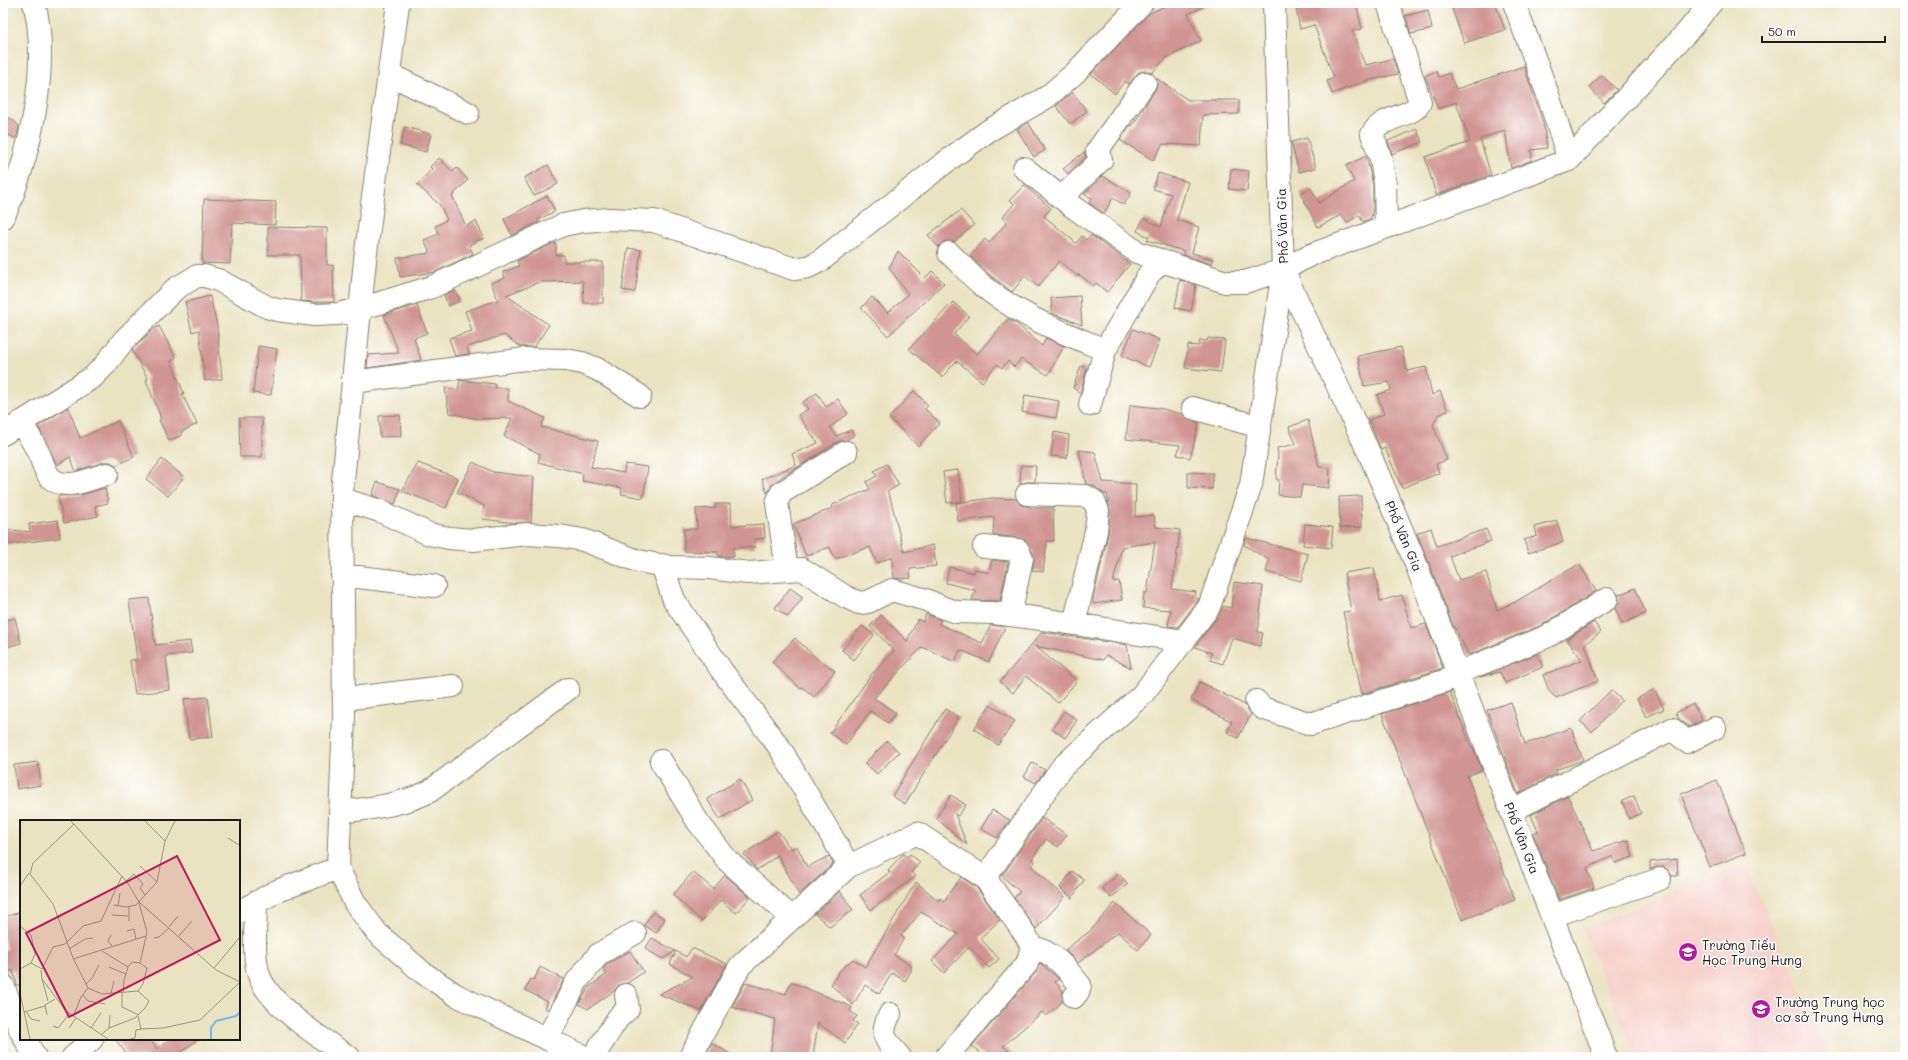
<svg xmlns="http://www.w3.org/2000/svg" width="1908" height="1060" viewBox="0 0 1908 1060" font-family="Mali,sans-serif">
  <rect width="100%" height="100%" fill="#fff"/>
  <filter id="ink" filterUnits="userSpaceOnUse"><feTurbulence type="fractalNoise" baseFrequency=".025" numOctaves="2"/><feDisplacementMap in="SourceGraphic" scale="8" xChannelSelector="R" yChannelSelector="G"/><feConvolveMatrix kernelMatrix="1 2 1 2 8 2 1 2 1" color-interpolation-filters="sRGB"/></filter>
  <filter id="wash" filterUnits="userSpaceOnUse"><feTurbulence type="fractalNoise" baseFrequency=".012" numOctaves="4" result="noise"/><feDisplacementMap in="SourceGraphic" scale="16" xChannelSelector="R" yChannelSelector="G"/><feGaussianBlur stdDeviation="0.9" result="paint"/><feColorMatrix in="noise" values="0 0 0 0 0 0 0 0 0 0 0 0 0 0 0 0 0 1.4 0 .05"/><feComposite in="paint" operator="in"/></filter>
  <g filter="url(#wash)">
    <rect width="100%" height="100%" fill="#eae3c1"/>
    <path fill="#f7d0ca" d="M1745,864L1830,1057H1636L1582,929Z"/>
    <g id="blocks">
      <path fill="#d09492" d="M1171,3H1211L1188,14L1201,41L1166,58L1152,73L1146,71L1139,72L1129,84L1125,81L1115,94L1091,74L1150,13Z
        M1295,3H1356L1362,29L1352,31L1365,65L1393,59L1398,74L1366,81L1332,94L1327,81L1334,78L1314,25L1300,29Z
        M1450,3H1495L1505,30L1464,43Z
        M1428,10L1432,29L1411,34L1405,16Z
        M1524,66L1543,123L1547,148L1531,150L1532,160L1511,168L1505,130L1480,139L1491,175L1436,195L1425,157L1470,142L1456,102L1438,109L1425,76L1436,71L1439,77L1449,73L1456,89Z
        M1602,75L1617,90L1604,103L1589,87Z
        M1156,78L1188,100H1239V114L1203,115L1201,146L1163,144L1153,160L1120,140L1130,125L1132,126L1155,90L1157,85Z
        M1072,92L1087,111L1070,124L1056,106Z
        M3,115L13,120L19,126L16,139L3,132Z
        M1028,122L1045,150L1034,157L1017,129Z
        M405,127L431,134L426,152L400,145Z
        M1417,129L1422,142L1392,154L1388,141Z
        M1307,138L1316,168L1299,172L1291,142Z
        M1084,152L1086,157L1068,174L1063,169Z
        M1366,156L1373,185V208L1371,218L1363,222L1359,215L1347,223L1341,215L1318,227L1300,193L1311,188L1319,203L1354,181L1346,166Z
        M439,158L453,172L457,168L468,180L452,196L466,226L476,221L484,238L469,245L473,254L435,272L400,277L397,258L430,253L424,240L439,234L435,226L447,220L440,205L417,185L432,169L430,167Z
        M548,165L558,184L534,196L524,178Z
        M1231,169L1249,171L1247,191L1229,189Z
        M1158,173L1188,182L1177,220L1199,227L1192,253L1213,259L1212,264L1183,255L1184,251L1147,240L1149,237L1137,231L1144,218L1161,227L1171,194L1153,189Z
        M1103,176L1131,193L1124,205L1113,198L1104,213L1089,203L1092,198L1084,194Z
        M1024,185L1051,208L1044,216L1076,243L1082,236L1086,240L1091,235L1130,264L1107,292L1096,283L1094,286L1078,274V277L1059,261L1038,287L1025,276L1012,292L990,275L970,256L985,239L989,243L1007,222L1002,218L1014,204L1010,200Z
        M547,196L555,211L538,220L539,222L512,235L504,219Z
        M204,199L276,202L275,225L232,223L230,264L202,263Z
        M961,210L974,225L954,242L945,241L938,247L928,235Z
        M268,227L327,228V265H333L334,302H315L301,301L300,255H268Z
        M554,243H556V255H564V262H603V303H584L583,281L540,282L506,295L549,325L534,347H521L504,335L467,347L469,354L455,356L449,338L472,331L465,311L498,300L491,283L505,278L503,272L519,266L517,261Z
        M628,248L641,250L635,292L622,290Z
        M898,251L925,278L932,271L944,283L888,336L861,308L872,297L888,313L908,294L889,268Z
        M1180,280L1196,285L1191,311L1175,308Z
        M455,290L460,301L448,306L444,295Z
        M210,296L217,326L222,379L205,381L199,330L192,332L185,302Z
        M1080,296L1082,325L1052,313L1051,298Z
        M953,302L969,316L954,334L977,354L1008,319L1017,324L1042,346L1046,338L1064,346L1048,375L1021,359L1014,367L1008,361L1002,368L997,364L982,382L957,361L942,377L909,349Z
        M417,305L427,333L414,338L421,360L367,368L368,355L399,353L384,315Z
        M159,326L176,358L171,361L184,394H182L197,424L181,432L182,435L169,441L159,420L161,418L146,380L148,379L132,350L152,330Z
        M1133,329L1160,340L1149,367L1122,356Z
        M1208,338L1225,340L1221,372L1185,368L1188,345L1199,346L1200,340L1207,341Z
        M258,346L277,349L271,395L253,393Z
        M1401,347L1407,371L1426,367L1432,395L1440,391L1448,411L1438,415L1433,425L1447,460L1436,464L1439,473L1402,488L1385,448L1381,450L1369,420L1384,414L1377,395L1391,390L1389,382L1364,386L1358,356Z
        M1081,366L1087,368L1080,393L1073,388Z
        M460,380L495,384V388H508V401L545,418L541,427L598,441L591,467L624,473L625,464L648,467L643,498L621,494L622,488L582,481L583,474L538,462L540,454L504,436L512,418L479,419L449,413L445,388L458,390Z
        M914,391L928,405L925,409L940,423L918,446L889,418Z
        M817,393L826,407L838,399L848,414L830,427L836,436L851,430L854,435L847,440L839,441L774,482L767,493L762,479L796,465L792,454L818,443L798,415L808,409L803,402Z
        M1025,395L1059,401L1056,418L1022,412Z
        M1130,405L1159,408L1182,414L1189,420L1199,423L1190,458L1177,455L1180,445L1126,439Z
        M68,407L80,438L118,421L134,457L116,465L110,462H104L76,471L70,457L57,465L38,426Z
        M400,415L401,436L380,437L379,416Z
        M239,418H262V457H240Z
        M1308,420L1319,467L1330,468L1329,488L1302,485L1300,497L1278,495L1279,480L1276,479L1278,454L1277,448L1296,444L1289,427Z
        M1054,432L1069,435L1067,458L1051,456Z
        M1079,450L1095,452L1103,482L1136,484L1135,517L1154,515L1156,527L1180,530L1172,589L1196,592L1195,598L1199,599L1178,627L1168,626L1171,610L1143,608L1144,593H1147L1155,542L1122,547L1113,582L1119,581L1122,600L1093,604V600L1108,534L1110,512L1107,494H1104L1093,485L1086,484Z
        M162,459L184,477L168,496L146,479Z
        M473,462L493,472L534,477L531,522L516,523L482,519L484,506L457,492Z
        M418,463L458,478L446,508L402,491Z
        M887,464L899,485L887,492L890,497L904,552L933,545L936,566L910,569L911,578L900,579L894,578L892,557L877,563L870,547L835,559L830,547L806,556L793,524L833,508L832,505L870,489L866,482L877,476L874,471Z
        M1021,465L1036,466L1035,482H1027L1020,484Z
        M958,470L962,501L947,503L943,472Z
        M1188,472L1213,473L1212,489L1188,488Z
        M377,482L400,489L395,504L372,495Z
        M105,488L108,503L95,506L98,516L64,523L58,496L81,495Z
        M1361,496L1362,527L1340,528L1339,497Z
        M992,498L1016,499L1021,505L1033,508H1053L1054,541H1047L1043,572L1032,570L1034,561L1033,553L1025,540L1019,538L993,535L994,517L958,521L956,503Z
        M715,504H731L732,526L764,524L765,538L755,539V547L733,548L734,557L718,556V552L684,551V529H697L696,509L716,508Z
        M58,520L60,538L3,545V529L30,532L29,524Z
        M1557,521L1563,542L1528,553L1524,540L1537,536L1535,527Z
        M1305,524L1333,527L1331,548L1303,545Z
        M1431,528L1437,546L1486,529L1491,541L1450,556L1459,580L1486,572L1497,610L1515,602L1579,564L1596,591L1542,625L1469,655L1452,623L1417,533Z
        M1246,538L1308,554L1301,581L1266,572L1269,560L1244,545Z
        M992,560L1008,562L1000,601L972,600L975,590L946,583L949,567L974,573L975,569L989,573Z
        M1374,568L1380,601L1402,595L1411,628L1426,624L1443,668L1362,694L1343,612L1351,611L1344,573Z
        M1234,582L1263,586L1258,632L1263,633L1260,646L1232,638L1223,664L1210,660L1212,653L1195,647L1219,615L1223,606L1231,608Z
        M790,588L803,597L788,617L775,608Z
        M1635,588L1646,613L1622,624L1615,608L1618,604V595Z
        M149,598L155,645L190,641L192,653L166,656L170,690L135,694L130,660H137L129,600Z
        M926,614L941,620L939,624L982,643L991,625L1005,627L989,662L960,650L955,662L922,647L874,698L896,713L888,723L870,711L846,745L830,733L871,675L894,651L870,626L881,615L907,641L918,619L923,622Z
        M15,618L21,643L3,648V621Z
        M1594,622L1601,632L1585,644L1598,681L1556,698L1549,691L1543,675L1582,660L1567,639Z
        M862,626L874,635L854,660L842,650Z
        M1042,632L1127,645L1131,668L1106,655L1103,660L1035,646L1077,681L1058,703L1026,676L1013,693L1000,682Z
        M795,638L823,664L825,663L835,671L814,697L802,687L800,688L772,662Z
        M1537,654L1543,667L1505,683L1500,672L1480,677Z
        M1200,682L1245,705L1251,714L1238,738L1227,732L1232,722L1191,700Z
        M1654,689L1664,709L1646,717L1637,699Z
        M1611,690L1622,700L1592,732L1580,721Z
        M1450,692L1471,747H1473L1482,770L1467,776L1515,900L1462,920L1382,714Z
        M208,697L213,737L189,739L184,699Z
        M1511,702L1525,744L1571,728L1583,760L1555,770L1557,773L1518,794L1487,710Z
        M1693,704L1702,720L1689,727L1679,719L1676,713Z
        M990,705L1015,721L998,745L974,729Z
        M945,709L959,717L905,804L892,796Z
        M1064,711L1077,720L1065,738L1052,729Z
        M887,741L899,752L877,774L865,763Z
        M38,762L41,785L17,789L14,765Z
        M1032,763L1045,770L1036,783L1024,777Z
        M740,779L752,800L720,819L707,799Z
        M1717,780L1746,853L1710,867L1681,794Z
        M951,795L966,805L958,816L955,814L967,845L936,818Z
        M1568,796L1593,851L1628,840L1633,857L1615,863L1613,856L1587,868L1594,888L1559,900L1533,833L1538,831L1531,815Z
        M1634,796L1641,813L1629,819L1622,801Z
        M992,810L1010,820L997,838L981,829Z
        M1042,818L1067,835L1058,847L1046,839L1032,859L1035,862L1031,866L1065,897L1036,929L1014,898L1020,892L1002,876Z
        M778,831L791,849L797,846L807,867L829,856L833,864L799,895L778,855L757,870L744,854Z
        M903,854L907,857L910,854L920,862L911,872L916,876L871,910L860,895L890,872L888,870Z
        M1677,859L1678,876H1672L1668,870L1663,867L1650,869V862Z
        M1072,871L1084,880L1072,898L1060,888Z
        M693,872L713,889L725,875L750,897L736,913L721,900L702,921L673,895Z
        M1119,874L1128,884L1111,898L1102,888Z
        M961,877L976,887L1000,920L980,938L999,959L989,968L969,947L944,973L932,961L958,934L921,912L901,936L904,938L894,955L911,965V971L905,981L892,973L879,994L865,985L853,1005L831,985L841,969L853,959L865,967L916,882L939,901L940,898L944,901Z
        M840,891L853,910L830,927L815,914Z
        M1115,903L1151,935L1138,950L1118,932L1078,963L1065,950L1090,931Z
        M21,912V985H17L13,970L3,973V952L7,951L3,935V917Z
        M653,912L665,919L656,933L644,925Z
        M652,938L675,951L663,959L645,949Z
        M692,948L727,964L701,1011L659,994L693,977L670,964L676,951L686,957Z
        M630,951L644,972L627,983L619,985L614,991L588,1009L579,1004L589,987L607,974L603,969L607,964Z
        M1040,963L1059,979L1055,982L1063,991L1062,1002L1046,1016L1042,1012L1003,1046L1016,1057H985L972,1046L1036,972Z
        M540,967L564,979L548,1010L545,1008L548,1002L525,990L531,979L534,980Z
        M791,982L852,1007L850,1011L857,1016L853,1021L858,1024L845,1043L818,1023L813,1057H770L775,1019L732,1007L745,983L786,994Z
        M115,1039H149L157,1049L170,1039H198L175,1057H129Z
        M712,1043L735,1057H704Z"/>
    </g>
  </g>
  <g filter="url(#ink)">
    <use href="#blocks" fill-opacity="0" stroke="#83806e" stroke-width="1"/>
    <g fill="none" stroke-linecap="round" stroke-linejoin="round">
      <defs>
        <path id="minor" d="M398,3L365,260L342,491L344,717L338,868L355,903L377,933L422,972L456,995L585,1057
          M1274,3L1283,270L1370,455L1414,559L1606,1057
          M1514,3L1547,92L1569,160
          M389,74L468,113
          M1024,168L1073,207L1137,252L1162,261L1226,282H1245L1283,270L1308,256L1569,160L1687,32L1711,3
          M1061,198L1101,160L1097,151L1145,83
          M3,218C29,160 51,66 34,3
          M1386,227L1385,184L1381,159L1372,134C1382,115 1415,117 1420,102L1388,3
          M949,253C960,263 971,276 982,285C1019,316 1062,332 1105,350
          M353,382L525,359L566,360L582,363L597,369L640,396
          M1090,405L1105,350L1149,274L1162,261
          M1193,408L1260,427
          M21,422C27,432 33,442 38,452C46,468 45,484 69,484C81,484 95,477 107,474
          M3,434L93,377L105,365L124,340L175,289L197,276H204L218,280L267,307L277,310L314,315L338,314L360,309L432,287L563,225L583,221L610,219L654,221L794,269L808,267L820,261L943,164L988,131L1047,97L1075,73L1142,3
          M1027,494L1086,496L1094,501L1098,511L1096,531L1074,624
          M342,499L380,511L429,534L449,538L473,540L527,534L559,536L583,540L638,561L671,567L710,568L748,573L802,569L846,597L859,603L868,602L892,590L926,600L944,608L957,612L993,613L1042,619L1184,641
          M984,547L1018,550L1022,558L1010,615
          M662,565L674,600L722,671L780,748L849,866
          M787,570L777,503L781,493L846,452
          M342,575L434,586
          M1458,673L1548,636L1607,599
          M344,699L453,686
          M1256,701L1262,708L1311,724L1460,676
          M661,761L698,822L728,861L792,918
          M1511,811L1672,729L1687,742L1715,728
          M340,812C371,808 403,805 430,791L568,689
          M256,902C256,924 252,959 260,978C273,1008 322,1039 349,1057
          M239,912L277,891L338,868
          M1552,916L1660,879
          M1032,947C1054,952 1066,968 1080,985L1078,992L1074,997
          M3,985L21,1032
          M890,1014C879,1035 885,1040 900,1057
          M25,1039L35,1057
          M547,1039L577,981L599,954L635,933
          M73,1057L92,1039
          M593,1057L618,1018L628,1009L626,995
          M690,1057L740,966L849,866L917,833L985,878L1062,767L1142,695L1209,607L1251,485L1283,270
          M946,1057L1027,964L1032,947L1025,934L985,878"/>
      </defs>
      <use href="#minor" stroke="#83806e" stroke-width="24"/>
      <use href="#minor" stroke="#fff" stroke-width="22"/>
    </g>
  </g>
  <defs>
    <symbol id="school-disc" viewBox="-11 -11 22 22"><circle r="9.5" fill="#b5179e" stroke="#fff"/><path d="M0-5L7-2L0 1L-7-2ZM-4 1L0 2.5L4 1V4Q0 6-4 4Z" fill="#fff"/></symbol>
  </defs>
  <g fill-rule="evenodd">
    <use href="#school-disc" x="1677" y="941" width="22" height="22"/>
    <use href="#school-disc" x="1750" y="998" width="22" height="22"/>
  </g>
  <g text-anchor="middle" stroke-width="3" stroke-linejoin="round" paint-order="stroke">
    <g font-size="13" fill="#1c1c1c" stroke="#fff">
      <text transform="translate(1282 226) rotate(-92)" y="5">Phố Vân Gia</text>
      <text transform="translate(1404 536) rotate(67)" y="5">Phố Vân Gia</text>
      <text transform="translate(1522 838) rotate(69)" y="5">Phố Vân Gia</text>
    </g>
    <g font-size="13" fill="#1c1c1c" stroke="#fff" text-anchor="start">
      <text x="1702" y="950">Trường Tiểu<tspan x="1702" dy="15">Học Trung Hưng</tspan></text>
      <text x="1775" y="1007">Trường Trung học<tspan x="1775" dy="15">cơ sở Trung Hưng</tspan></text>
    </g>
  </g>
  <g transform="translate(20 820)">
    <rect width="220" height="220" fill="#eae3c1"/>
    <path fill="none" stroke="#73b9ea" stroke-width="2" d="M191,219V208L196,201L216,196L220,192"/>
    <path fill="none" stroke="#98937f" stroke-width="1" d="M51,1L107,62L119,82L196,150L220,162M125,1L145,21M54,4L13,43L10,54L33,84L53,138L68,168L82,174L118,171L123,164L127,148L120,143M208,18L219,25M120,46L137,62M106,61L114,54L123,64L120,68L125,75M0,66L9,53M94,85L106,87L116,85L137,62L145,21L155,1M98,86L100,73M109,87V101M92,95L108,96M0,106L11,115L15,134L11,143L0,149M149,107L158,96M107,111L114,109L116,119M91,115L88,121L92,126M159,116L172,101M134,118L139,117L149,108M49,129L65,119L73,118M82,131L108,147M53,139L126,116M11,143L22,149L33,127L45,124L63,106L81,101L102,56M89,147L106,154M194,148L220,117M21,150L22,159L46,191L88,219M22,159L28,181M66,164L72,158L79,145M0,173L10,219M91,173L94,161M102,173V187L119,195M103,173L104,160L108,147L112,142L120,143L127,112L119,83M63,175L68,181L85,184M6,191L11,199L20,201M4,192L25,186M27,195L25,185L35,179M53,197L61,177L68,168M33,206L38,208L49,194M49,208L56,198M71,208L81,193M89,208L90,195M120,209L143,208L180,200L220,162M82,214L89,208L115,198L125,188L129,181L118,171M110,219L115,218L116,210L121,209L118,196"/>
    <path fill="#c2185b" fill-opacity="0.15" stroke="#c2185b" stroke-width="2" d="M157,36L200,120L49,197L6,113Z"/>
    <rect width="220" height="220" fill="none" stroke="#1c1c1c" stroke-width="2"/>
  </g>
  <rect width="1908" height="1060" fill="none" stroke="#fff" stroke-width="16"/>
  <path d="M1762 36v6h123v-6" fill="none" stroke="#1c1c1c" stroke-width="2"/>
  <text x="1768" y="36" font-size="12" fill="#1c1c1c" stroke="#ffffff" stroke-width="3" paint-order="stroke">50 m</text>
</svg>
